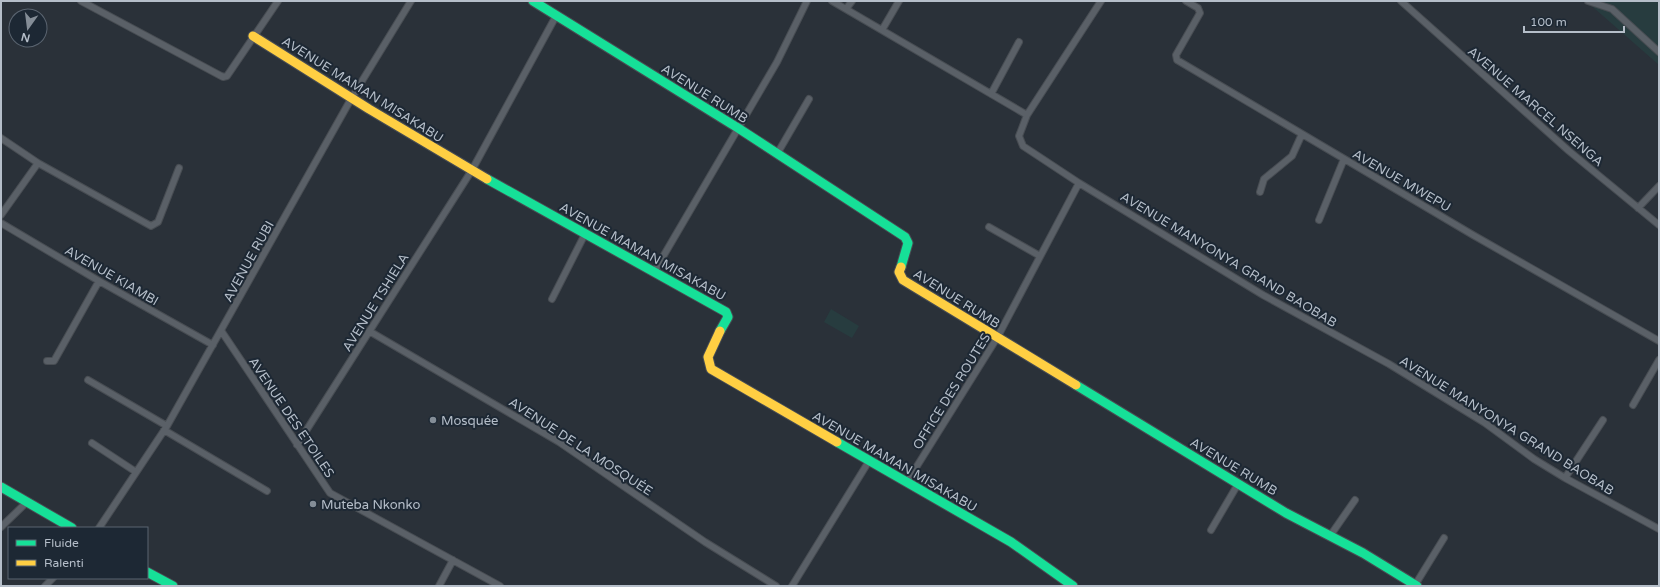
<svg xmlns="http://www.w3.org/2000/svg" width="1660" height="587" viewBox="0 0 1660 587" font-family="'Varela Round',sans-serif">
  <rect width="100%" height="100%" fill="#2a3139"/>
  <path fill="#273c3f" d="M1586,1H1659V65Z
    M831,309L859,326L852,338L824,322Z"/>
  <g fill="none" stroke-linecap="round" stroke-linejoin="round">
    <defs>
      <path id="street" d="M81,1L223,77L227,76L278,1
        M832,1L1027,115
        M1101,1L1027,115L1019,136L1023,146L1079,183L1263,295L1389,364L1485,423L1534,459L1565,478L1659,529
        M1186,1L1198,8L1200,13L1176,55L1177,60L1473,235L1659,341
        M1401,1L1569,151L1659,225
        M1588,1L1612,9L1659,52
        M846,9L852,1
        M882,30L899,1
        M991,94L1019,42
        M1,138L38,163L151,226L158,222L179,168
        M777,154L809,99
        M1260,192L1264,179L1292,156L1302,134
        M1638,208L1659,186
        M1,215L38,163
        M1319,220L1344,159
        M1,223L99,281L213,345
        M989,227L1040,256
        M654,272L777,62L807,1
        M552,299L585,234
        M369,331L559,442L705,542L776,586
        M222,332L330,493L500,586
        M47,361H54L99,281
        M88,380L167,426
        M1633,405L1659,360
        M164,430L267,491
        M92,443L136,472
        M297,445L472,170L556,16
        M1565,478L1603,420
        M907,482L997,338L1079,183
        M1,527L27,502
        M99,528L167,426L351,99L411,1
        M1211,530L1238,484
        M1330,536L1355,500
        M1415,585L1444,538
        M45,586L53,578
        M439,586L453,560
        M792,586L869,461"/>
      <path id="fast" d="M533,1L738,128L905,237L908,243L901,267
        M487,179L726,312L728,317L720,331
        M1076,385L1286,513L1363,553L1417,586
        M837,442L1011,542L1073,586
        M1,487L72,528
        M147,572L173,586"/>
      <path id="slow" d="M253,36L369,109L487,179
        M901,267L899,272L903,280L1076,385
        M720,331L708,357L711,369L837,442"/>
    </defs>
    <use href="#street" stroke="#484d53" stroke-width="8"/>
    <use href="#fast" stroke="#484d53" stroke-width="11"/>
    <use href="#slow" stroke="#484d53" stroke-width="11"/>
    <use href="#street" stroke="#5a6067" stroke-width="6"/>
    <use href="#fast" stroke="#16e098" stroke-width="9"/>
    <use href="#slow" stroke="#ffcf43" stroke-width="9"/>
  </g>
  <g fill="#848d97" stroke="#1d2834" stroke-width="1.5">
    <circle cx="433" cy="420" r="4"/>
    <circle cx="313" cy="504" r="4"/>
  </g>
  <g text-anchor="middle" stroke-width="4" stroke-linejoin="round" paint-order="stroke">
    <g font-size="13" fill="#b5bec9" stroke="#1d2834">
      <text transform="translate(363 89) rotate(32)" y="5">AVENUE MAMAN MISAKABU</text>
      <text transform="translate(705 93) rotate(32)" y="5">AVENUE RUMB</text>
      <text transform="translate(1536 106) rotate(41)" y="5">AVENUE MARCEL NSENGA</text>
      <text transform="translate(1402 180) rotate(30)" y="5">AVENUE MWEPU</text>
      <text transform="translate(643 251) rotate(29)" y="5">AVENUE MAMAN MISAKABU</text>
      <text transform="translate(1229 259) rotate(31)" y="5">AVENUE MANYONYA GRAND BAOBAB</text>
      <text transform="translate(248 261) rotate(-61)" y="5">AVENUE RUBI</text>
      <text transform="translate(112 275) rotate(30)" y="5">AVENUE KIAMBI</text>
      <text transform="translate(957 298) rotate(32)" y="5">AVENUE RUMB</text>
      <text transform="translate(375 302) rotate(-58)" y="5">AVENUE TSHIELA</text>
      <text transform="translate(951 391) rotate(-58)" y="5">OFFICE DES ROUTES</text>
      <text transform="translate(292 417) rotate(56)" y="5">AVENUE DES ETOILES</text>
      <text transform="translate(1507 425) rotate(32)" y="5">AVENUE MANYONYA GRAND BAOBAB</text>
      <text transform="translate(581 446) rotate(33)" y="5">AVENUE DE LA MOSQUÉE</text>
      <text transform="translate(895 461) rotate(30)" y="5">AVENUE MAMAN MISAKABU</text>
      <text transform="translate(1234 466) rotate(31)" y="5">AVENUE RUMB</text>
    </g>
    <g font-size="13" fill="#b5bec9" stroke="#1d2834" text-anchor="start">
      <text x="441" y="425">Mosquée</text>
      <text x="321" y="509">Muteba Nkonko</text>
    </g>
  </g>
  <rect width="1660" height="587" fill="none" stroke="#b5bec9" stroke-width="4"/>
  <rect x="8" y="527" width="140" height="52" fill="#1d2834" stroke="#5a6470"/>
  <rect x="16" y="540" width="20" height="6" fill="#16e098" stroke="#5a6470"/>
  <text x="44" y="547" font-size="12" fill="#b5bec9">Fluide</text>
  <rect x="16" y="560" width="20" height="6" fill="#ffcf43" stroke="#5a6470"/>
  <text x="44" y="567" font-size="12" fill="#b5bec9">Ralenti</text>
  <g transform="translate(28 28) rotate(194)"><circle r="19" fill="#1d2834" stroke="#5a6470"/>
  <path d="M0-3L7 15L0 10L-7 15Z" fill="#848d97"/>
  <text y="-6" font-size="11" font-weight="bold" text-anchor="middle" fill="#b5bec9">N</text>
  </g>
  <path d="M1524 26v6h100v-6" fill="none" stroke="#b5bec9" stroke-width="2"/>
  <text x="1530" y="26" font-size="12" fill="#b5bec9" stroke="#1d2834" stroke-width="3" paint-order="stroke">100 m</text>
</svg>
